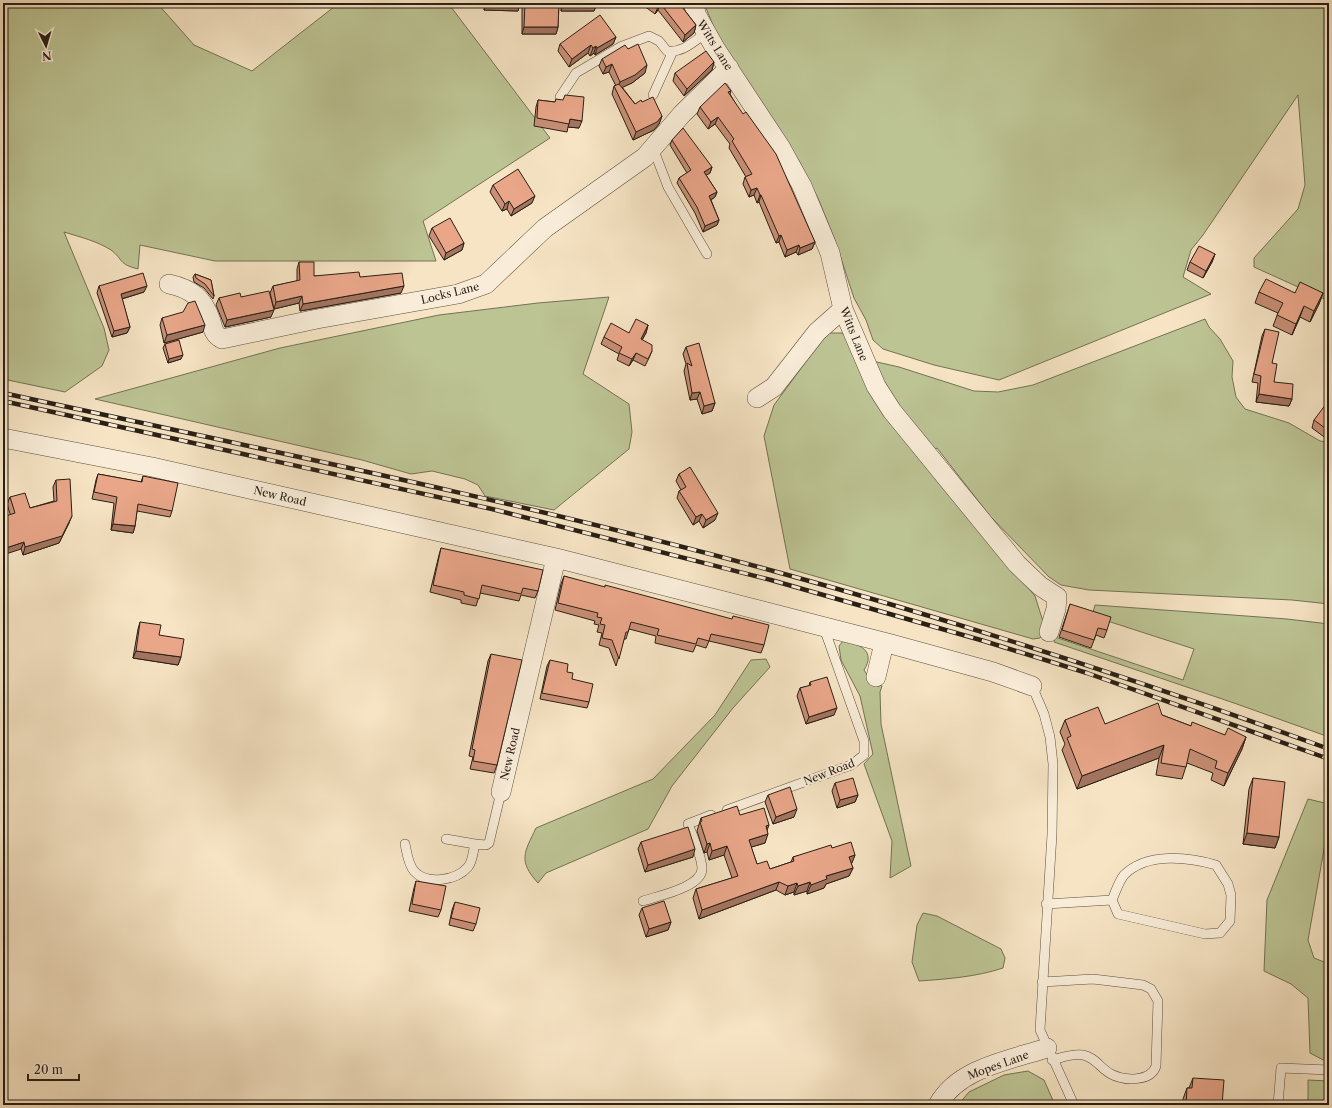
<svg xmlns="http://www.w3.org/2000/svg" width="1332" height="1108" viewBox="0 0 1332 1108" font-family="'Libre Caslon Text',serif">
  <rect width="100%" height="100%" fill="#f6e4c4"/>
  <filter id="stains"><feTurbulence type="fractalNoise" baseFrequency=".005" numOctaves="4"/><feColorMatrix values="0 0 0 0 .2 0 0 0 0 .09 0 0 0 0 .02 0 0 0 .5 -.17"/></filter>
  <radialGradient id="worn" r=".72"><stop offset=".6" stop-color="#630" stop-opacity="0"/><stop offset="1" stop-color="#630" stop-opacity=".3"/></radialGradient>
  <path fill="#bdc494" stroke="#737254" d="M3,3H157L194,45L252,71L339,3H448L550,138L423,221L436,261H215L140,245L138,269C118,264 124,260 111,250C97,241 80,237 64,232L104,328L109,350L102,366L65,392L3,379Z
    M704,3H1329V301L1254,267V258L1298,209L1305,185L1298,95L1203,235L1191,250L1183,277L1211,294L999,380L934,365L883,349L873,340L866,320L854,298L835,240L818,198L799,161L717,35Z
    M609,297L583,374L629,404L632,432L629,449L554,510L485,496L478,485L465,479L432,471L411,474L362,460L95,399L280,348L439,315L538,303Z
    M1205,319L1209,327L1220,339L1233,361L1232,377L1236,397L1245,409L1289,423L1320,441L1329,442V604L1292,600L1089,590L1061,585L1049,577L990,516L937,448L924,455L931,472L1035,596L1046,631L1040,638L1033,639L790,569L764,436L774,405L827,333H842L849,340L861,362H877L899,367L974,391L998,392L1033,385Z
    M1095,605L1287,619L1329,624V737L1234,703L1054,642L1055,637L1183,680L1194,649L1092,616Z
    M843,641C860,644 876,651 864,670L872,682L882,686L880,692L881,724L911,866L890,878L892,841L864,764L873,754L860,696L841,660L839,646Z
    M766,659L770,667L733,708L672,786L648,829L546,873L538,883C518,861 524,853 536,828L653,779L715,715L751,660Z
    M1308,799L1329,804V821L1308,940L1314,958L1329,964V1063L1310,1053L1308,998L1291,984L1264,971L1267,900Z
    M923,913L937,916L1001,949L1005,958L1003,968C976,977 947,979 919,981L912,962L917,925Z
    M1028,1071L1044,1080L1055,1105H958L969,1092L1004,1075Z
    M1308,1080L1329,1081V1105H1308Z"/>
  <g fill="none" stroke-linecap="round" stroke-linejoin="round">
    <defs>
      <path id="lane" d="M653,95L673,51
        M560,97L576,73L620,47L649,36L659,41L667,51C683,53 694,41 706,33
        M653,148L668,187L707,254
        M1032,686L1044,714L1050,737L1053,764L1052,834L1040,1030L1074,1105
        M727,810L851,765L864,755V741L824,628
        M446,839L475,844
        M405,844C407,853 408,864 414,871C426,885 456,881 468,867C473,861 473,851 475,844L486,845L489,843L501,792
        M643,901C658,896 703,887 702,868C701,854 693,837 688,824L711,815
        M1046,904L1112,900L1118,914L1205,934L1220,933L1230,921L1231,895L1228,884L1216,865C1188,857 1147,852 1124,875C1119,881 1115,893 1112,900
        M1042,982L1093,979L1143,985L1151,989L1158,1001L1156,1066C1151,1082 1124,1081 1111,1074C1101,1069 1095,1057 1083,1055C1073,1053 1061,1058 1052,1060
        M1278,1105L1281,1068L1329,1070"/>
      <path id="street" d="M693,3L697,16L715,48L781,148L802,186L830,253L843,309L876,386L892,411L1017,564L1040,586L1057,597L1056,609L1049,632
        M169,284C192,289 203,298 211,321C213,329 214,335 222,339L317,319L458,294L486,284L545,228L645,157L682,114L729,68
        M757,398L774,387L817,332L843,309
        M3,438L152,467L556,558L891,644L993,672L1032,686
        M876,677L884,643
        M501,792L556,558
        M938,1105C958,1068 1010,1060 1047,1048"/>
    </defs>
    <use href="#lane" stroke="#5c5040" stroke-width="10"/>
    <use href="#street" stroke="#5c5040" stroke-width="20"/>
    <use href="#lane" stroke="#f9edd9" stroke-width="9"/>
    <use href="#street" stroke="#f9edd9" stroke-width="19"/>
    <defs>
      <path id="rail" d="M3,393C261,449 522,502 777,572C963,623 1147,683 1329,749
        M3,401L492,509L771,580L984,641L1087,673L1329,759"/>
    </defs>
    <use href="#rail" stroke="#291f14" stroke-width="4.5"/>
    <use href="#rail" stroke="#f9edd9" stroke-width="3" stroke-dasharray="9" stroke-linecap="butt"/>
  </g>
  <path fill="#c88f76" stroke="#291f14" d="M484,3H520L518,11L484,10Z
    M522,3H559L558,27L556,34H522Z
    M561,3H597L594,11H561Z
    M640,3H679L696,25L694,33L683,42L658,10L655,14Z
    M616,37L613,44L595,55L594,53L590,56L588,53L569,67L558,51L560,44Z
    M602,59L645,73L632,83L622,87L635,104L642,102L662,116L659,124L654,130L633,140L612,94L614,86H616L609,72L603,74L599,66Z
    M714,62L712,70L684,96L673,81L675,73Z
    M731,91L730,94L815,242L812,249L798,255L796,252L785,257L779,242L776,243L759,202L757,203L754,195L749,197L743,184L745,177H746L729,148L730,144L715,124L708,129L697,114L700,107Z
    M556,99L579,128L568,127L567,132L534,126L536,107L538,100L555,102Z
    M672,140L712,167L710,173L706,175L717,192L715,197L711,200L719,220L717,225L703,232L695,213L677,183L679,178L687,173L670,145Z
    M493,185L532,203L511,216L507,209L502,211L490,192Z
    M432,228L464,243L462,250L444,260L429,236Z
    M1215,254L1212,262L1203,278L1187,270L1190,262Z
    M299,262L314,276L360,277L401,293L300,311L299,303L274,309L270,293L273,286L297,281V269Z
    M195,274L211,280L214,296L213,299L204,288L194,282L193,277Z
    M99,286L144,292L122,299L130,327L127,333L112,337L97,293Z
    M1259,292L1295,293H1323L1319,304L1310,322L1300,317L1292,335L1273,326L1278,313L1255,303Z
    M241,297L271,317L225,327L216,305L219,298Z
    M162,318L203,332L164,343L160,325Z
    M648,325L646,333L642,340L652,351L649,358L645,366L633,360L629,366L617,360L619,354L601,344L604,337L629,333Z
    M1265,329L1272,363L1274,382L1292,399L1289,406L1256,402L1258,383L1252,382L1262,336Z
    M165,344L181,359L168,363L163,348Z
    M686,347L715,403L712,411L702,414L697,399L690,400L684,371L686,364L683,354Z
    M1329,407V437L1327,439L1312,428L1314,420Z
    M98,474L141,482L143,476L172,511L170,517L137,511L135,526L133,533L111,530L114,503L92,499L96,480Z
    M679,474L715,520L703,528L699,521L693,525L677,498L679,491L681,490L676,481Z
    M56,480L69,523L59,543L23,555L7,504L10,497L30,508L54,501L53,487Z
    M441,548L538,591L535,598L521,595L519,601L480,593L476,606L461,603V600L430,592L439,555Z
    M564,576L764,645L761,653L709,641L706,648L696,645L693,652L655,643L656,636L629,629L626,639H624L616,666L609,648L599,645L602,633L597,632L599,625L594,624L595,621L555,610L561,584Z
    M1070,604L1107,630L1104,638L1096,635L1091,648L1059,637Z
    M140,622L159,635L181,657L178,665L133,658L138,629Z
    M491,654L497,765L494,773L470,769L473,757L469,756L488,661Z
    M550,660L567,672L589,702L587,708L540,699L547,666Z
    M810,682L834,715L806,724L797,696L800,688L809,686Z
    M1162,715L1191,726L1225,735L1246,737L1242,749L1224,786L1211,780L1213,773L1187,763L1182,779L1156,775L1159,758L1077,789L1062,750L1065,744L1060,732L1065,720L1105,724Z
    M1253,778L1279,837L1275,848L1243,844L1249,789Z
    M835,783L858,795L855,802L837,808L832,791Z
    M768,795L794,817L773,824L765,802Z
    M740,815L767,831L765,843L751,847L757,864L770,869L791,862L793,857L832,848L855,855L851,864L853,868L849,876L826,884L824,888L807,894V891L794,895V892L785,895L776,890L699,919L693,898L696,889L732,878L724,855L709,860L707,852L704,853L697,831L701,818Z
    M641,842L693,857L645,872L638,849Z
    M416,881L441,910L438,917L409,911L414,888Z
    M455,902L476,924L473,931L449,925L452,910Z
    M642,908L671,922L668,930L646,937L639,915Z
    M1193,1078L1222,1105H1183V1099L1187,1088H1189Z"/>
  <path fill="#a37460" stroke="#291f14" d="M487,3H520L518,11L484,10Z
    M660,3L658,10L655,14L658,7Z
    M563,4H597L594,11H561Z
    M696,25L694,33L683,42L685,35Z
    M524,27H558L556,34H522Z
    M616,37L613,44L595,55L597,48Z
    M591,45L588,53L569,67L572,59Z
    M596,46L594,53L590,56L593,48Z
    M714,62L712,70L684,96L687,89Z
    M612,64L609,72L603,74L606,67Z
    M647,65L645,73L632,83L617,90L620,82Z
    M662,116L659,124L654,130L633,140L636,132Z
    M718,117L715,124L708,129L711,122Z
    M570,119L582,121L579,128L568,127Z
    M712,167L710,173L702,178L704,172Z
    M757,188L754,195L749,197L751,190Z
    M717,192L715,197L707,202L709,196Z
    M760,195H761L759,202L757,203Z
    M535,196L532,203L511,216L514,209Z
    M509,201L507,209L502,211L505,204Z
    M719,220L717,225L703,232L705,226Z
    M781,235L779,242L776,243L779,236Z
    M815,242L812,249L798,255L800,248Z
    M464,243L462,250L444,260L446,253Z
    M799,245L796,252L785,257L787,250Z
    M1215,254L1212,262L1203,278L1206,271Z
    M147,286L144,292L118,300L121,294Z
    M404,286L401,293L300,311L303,304Z
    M1323,293L1319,304L1310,322L1314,311Z
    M302,296L299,303L274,309L276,302Z
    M1304,306L1300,317L1292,335L1296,324Z
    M274,310L271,317L225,327L227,320Z
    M205,325L203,332L164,343L167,335Z
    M648,325L646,333L638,347L641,339Z
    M130,327L127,333L112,337L114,331Z
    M636,353L633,360L629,366L632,359Z
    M183,355L181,359L168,363L169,359Z
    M700,392L697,399L690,400L692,393Z
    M1259,394L1292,399L1289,406L1256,402Z
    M715,403L712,411L702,414L704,406Z
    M718,513L715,520L703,528L706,520Z
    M702,514L699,521L693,525L696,517Z
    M72,516L69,523L59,543L23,555L25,547Z
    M113,524L135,526L133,533L111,530Z
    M24,542L21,549L3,555V549Z
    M136,651L181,657L178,665L133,658Z
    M837,708L834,715L806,724L809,717Z
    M1246,737L1242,749L1224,786L1228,773Z
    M1164,745L1159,758L1077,789L1082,776Z
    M858,795L855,802L837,808L840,800Z
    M797,809L794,817L773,824L776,817Z
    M769,825L766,833V826Z
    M1247,833L1279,837L1275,848L1243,844Z
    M768,834L765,843L745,849L749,840Z
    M710,843L707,852L704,853L707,844Z
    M727,846L724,855L709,860L712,851Z
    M695,849L693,857L645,872L648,865Z
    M855,855L852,863L846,865L849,857Z
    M853,868L849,876L826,884L824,888L807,894L811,885L826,876Z
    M779,882L776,890L699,919L702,910Z
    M810,882L807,891L794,895L798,886Z
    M797,883L794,892L785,895L788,886Z
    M671,922L668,930L646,937L649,929Z"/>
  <path fill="#e9a689" stroke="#291f14" d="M525,3H559L558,27H524Z
    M563,3H597V4H563Z
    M652,3H679L696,25L685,35L660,3L658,7Z
    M600,15L616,37L597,48L596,46L593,48L591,45L572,59L560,44Z
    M638,44L647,65L635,75L620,82L612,64L606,67L602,59L625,45L628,49Z
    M706,51L714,62L687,89L675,73Z
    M725,83L731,91L728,92L743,114L746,112L776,154L815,242L800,248L799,245L787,250L781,235L779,236L761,195H760L757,188L751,190L745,177L752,174L732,141L734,139L718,117L711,122L700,107Z
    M619,84L635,104L641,100L642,102L653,97L662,116L657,122L636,132L614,86Z
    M565,95L584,97L582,121L570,119L569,124L537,118L538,100L555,102L556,99L563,100Z
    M683,128L712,167L704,172L717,192L709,196L719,220L705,226L697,207L679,178L691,170L672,140Z
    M518,169L535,196L514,209L509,201L505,204L493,185Z
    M450,218L464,243L446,253L432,228Z
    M1199,246L1215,254L1206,271L1190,262Z
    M299,262H314V276L359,272L360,277L402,273L404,286L303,304L302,296L276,302L273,286L300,280Z
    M143,273L147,286L121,294L130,327L114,331L99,286Z
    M195,274L211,280L214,296L205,284L196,278Z
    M1266,279L1295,293L1300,282L1323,293L1314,311L1304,306L1296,324L1277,315L1283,303L1259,292Z
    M269,291L274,310L227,320L219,298L240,293L241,297Z
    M195,301L205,325L167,335L162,318L183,312L188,303Z
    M636,319L648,325L641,339L652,345V351L648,359L636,353L632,359L619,353L622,347L604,337L611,323L629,333Z
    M1265,329L1279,332L1272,363L1277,364L1274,382L1293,384L1292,399L1259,394L1261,376L1254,374Z
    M179,340L183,355L169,359L165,344Z
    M699,343L715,403L704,406L700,392L692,393L687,363L692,366L686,347Z
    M1326,404L1329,407V431L1314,420Z
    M690,467L718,513L706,520L702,514L696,517L679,491L686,487L679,474Z
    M98,474L142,482L143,476L178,483L172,511L138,504L135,526L113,524L117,497L94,492Z
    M70,479L72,516L62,536L25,547L24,542L3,549V517L15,513L10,497L25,493L30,508L57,501L56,480Z
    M441,548L543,570L538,591L523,588L521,594L482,585L479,599L464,595V592L433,585Z
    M564,576L605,587V585L732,619L733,616L769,625L764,645L711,634L709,641L698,638L696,644L657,635L659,629L631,622L628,632H626L619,659L612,640L602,638L605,625L600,624L602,618L597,617L598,613L558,603Z
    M1070,604L1111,617L1107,630L1098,628L1094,640L1062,630Z
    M140,622L161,625L159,635L184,639L181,657L136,651Z
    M491,654L522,660L497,765L473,761L475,750L472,749Z
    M550,660L568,664L567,672L573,673L572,679L593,684L589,702L542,693Z
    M827,677L837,708L809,717L800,688L811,685L810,682Z
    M1158,703L1162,715L1191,726L1192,722L1225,735L1228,728L1246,737L1228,773L1215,768L1217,761L1190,749L1186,767L1161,763L1164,745L1082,776L1067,738L1071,736L1065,720L1098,707L1105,724Z
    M853,778L858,795L840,800L835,783Z
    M1253,778L1285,782L1279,837L1247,833Z
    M790,787L797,809L776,817L768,795Z
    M737,806L740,815L764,808L769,825L766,826L768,834L749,840L757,864L767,861L770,869L794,861L793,857L831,845L832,848L851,842L855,855L849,857L853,868L826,876L827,879L811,885L810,882L798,886L797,883L788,886L779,882L702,910L696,889L738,876L727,846L712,851L710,843L707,844L700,822L702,821L701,818Z
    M688,827L695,849L648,865L641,842Z
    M416,881L446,886L441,910L412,904Z
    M664,901L671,922L649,929L642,908Z
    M455,902L480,908L476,924L451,918Z
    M1193,1078L1224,1080L1222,1105H1186L1187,1088H1192Z"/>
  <g text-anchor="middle" stroke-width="4" stroke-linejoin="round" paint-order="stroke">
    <g font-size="11" fill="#291f14" stroke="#f9edd9">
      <text transform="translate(715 45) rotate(58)" y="4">Witts Lane</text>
      <text transform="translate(450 293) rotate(-14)" y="4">Locks Lane</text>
      <text transform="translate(854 334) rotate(68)" y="4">Witts Lane</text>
      <text transform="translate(280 496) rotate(13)" y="4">New Road</text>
      <text transform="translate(510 754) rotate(-77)" y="4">New Road</text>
      <text transform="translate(829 772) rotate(-21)" y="4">New Road</text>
      <text transform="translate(998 1065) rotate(-20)" y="4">Mopes Lane</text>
    </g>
  </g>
  <rect width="1332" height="1108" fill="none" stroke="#f6e4c4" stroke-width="16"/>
  <rect x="4" y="4" width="1324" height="1100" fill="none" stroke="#291f14" stroke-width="2"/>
  <rect x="8" y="8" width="1316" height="1092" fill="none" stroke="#291f14"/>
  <g transform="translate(46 46) rotate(175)" stroke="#f9edd9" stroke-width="3" paint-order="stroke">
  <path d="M0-3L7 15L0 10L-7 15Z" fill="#291f14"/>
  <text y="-6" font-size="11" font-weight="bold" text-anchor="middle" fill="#291f14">N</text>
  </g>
  <path d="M28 1074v6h51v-6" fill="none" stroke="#291f14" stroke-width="2"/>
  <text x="34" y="1074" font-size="12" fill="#291f14" stroke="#f9edd9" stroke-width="3" paint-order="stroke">20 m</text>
  <rect width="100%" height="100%" filter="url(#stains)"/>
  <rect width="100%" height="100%" fill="url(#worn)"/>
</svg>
